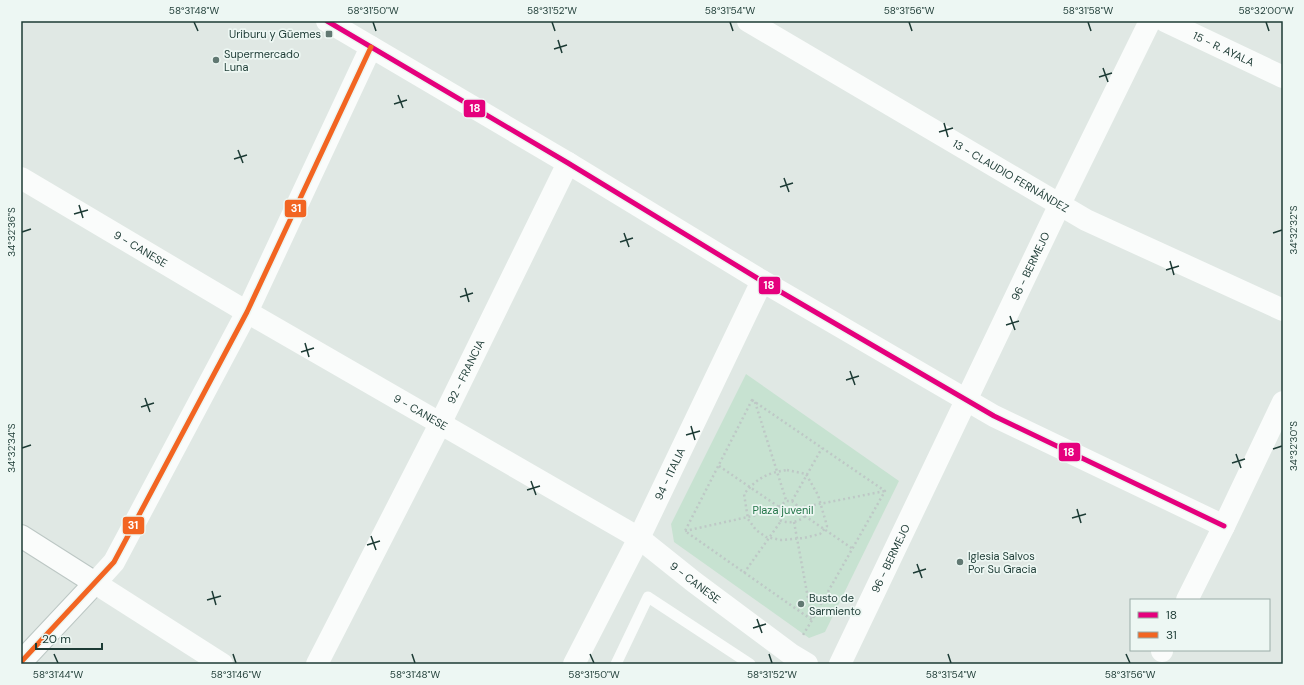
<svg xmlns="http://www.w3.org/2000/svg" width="1304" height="685" viewBox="0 0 1304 685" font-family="'DM Sans',sans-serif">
  <rect width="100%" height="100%" fill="#e0e8e4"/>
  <path fill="#c7e2d1" d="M746,374L899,481L825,632L809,638L674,542L671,524Z"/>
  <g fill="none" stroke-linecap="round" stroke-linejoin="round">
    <defs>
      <path id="secondary" d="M21,536L95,583L21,662"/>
    </defs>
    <use href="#secondary" stroke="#bcc7c4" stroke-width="24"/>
    <path stroke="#bec8c6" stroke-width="2.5" stroke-dasharray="2 3" stroke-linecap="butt" d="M752,400L885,491L812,620L685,531Z
      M755,402L786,500
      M719,466L779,507
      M787,470L806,474L818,495L827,526L820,534L804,538L781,540L766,537L756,530L748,519L744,494C757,478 767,473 787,470Z
      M792,501L822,448
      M799,508L885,491
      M805,516C797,523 791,523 781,521L779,515V507L786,501H792L802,510L805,516L853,549
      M794,522L812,620L803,635
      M685,531L779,510
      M744,573L781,521"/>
    <path stroke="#fafcfb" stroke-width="11" d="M616,664L648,597L750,664"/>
    <g stroke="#fafcfb" stroke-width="22">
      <path d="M327,21L568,163L762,281L994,416L1224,526"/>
      <path id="s1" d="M748,21L1086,220L1283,310"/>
      <path id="s2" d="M1165,21L1283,77"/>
      <path id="s3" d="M21,178L247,312L639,538L694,582L792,655L807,664"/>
      <path d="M1187,600L1224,526L1283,402"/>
      <path d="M1162,651V650"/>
      <path d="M222,664L95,583L114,562L247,312L371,47"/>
      <path id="s4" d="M317,664L441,422L568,163"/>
      <path id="s5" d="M574,664L639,538L762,281"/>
      <path id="s6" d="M840,664L1060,204L1150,21"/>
    </g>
    <use href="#secondary" stroke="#fafcfb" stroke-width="22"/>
    <defs>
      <path id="bus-1" d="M327,21L568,163L762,281L994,416L1224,526"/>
      <path id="bus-2" d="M21,662L114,562L247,312L371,47"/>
    </defs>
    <use href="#bus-1" stroke="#edf7f3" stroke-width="8"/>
    <use href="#bus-2" stroke="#edf7f3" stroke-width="8"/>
    <use href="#bus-1" stroke="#e5007d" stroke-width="5"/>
    <use href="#bus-2" stroke="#f26522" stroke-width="5"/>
  </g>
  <path fill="none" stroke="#1d3b35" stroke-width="1.5" d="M194,22L198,31M373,22L376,31M552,22L555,31M730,22L733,31M909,22L912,31M1088,22L1091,31M1266,22L1269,31M558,40L562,53M554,49L567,45M1103,68L1108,82M1099,77L1112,73M398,95L403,108M394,104L407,100M944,123L948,137M939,132L953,128M238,150L243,163M234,159L247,155M784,178L789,192M780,187L793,183M79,205L83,218M74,214L88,210M22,232L31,229M624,233L629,247M1273,233L1282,230M620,242L633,238M1170,261L1174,275M1166,270L1179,266M465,288L469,302M460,297L473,293M1010,316L1015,330M1006,325L1019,321M305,343L309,357M301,352L314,348M850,371L855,385M846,380L859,376M145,398L150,412M141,407L154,403M691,426L695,440M686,435L700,431M22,448L31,445M1273,449L1282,446M1236,454L1241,468M1232,463L1245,459M531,481L536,495M527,490L540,486M1077,509L1081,523M1072,518L1086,514M371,536L376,550M367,545L380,541M917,564L922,578M913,573L926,569M212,591L216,605M207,600L221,596M757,619L762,633M753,628L766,624M54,654L58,663M233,654L236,663M412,654L415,663M590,654L594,663M769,654L772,663M948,654L951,663M1126,654L1130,663"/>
  <g fill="#617872" stroke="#edf7f3" stroke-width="1.5">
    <rect x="325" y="30" width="8" height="8" rx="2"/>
    <circle cx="216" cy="60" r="4"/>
    <circle cx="960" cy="562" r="4"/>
    <circle cx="801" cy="604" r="4"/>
  </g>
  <g text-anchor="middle" stroke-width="3.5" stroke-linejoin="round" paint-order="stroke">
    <g font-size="11" fill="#1d3b35" stroke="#edf7f3" text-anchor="start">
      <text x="321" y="38" text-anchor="end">Uriburu y Güemes</text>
      <text x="224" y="58">Supermercado<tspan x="224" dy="13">Luna</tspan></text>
      <text x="968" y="560">Iglesia Salvos<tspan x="968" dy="13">Por Su Gracia</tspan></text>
      <text x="809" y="602">Busto de<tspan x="809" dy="13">Sarmiento</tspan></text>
    </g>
    <g font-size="11" fill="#1d3b35" stroke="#edf7f3">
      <text dy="4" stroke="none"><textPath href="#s2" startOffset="65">15 - R. AYALA</textPath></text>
      <text dy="4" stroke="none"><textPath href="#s1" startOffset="305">13 - CLAUDIO FERNÁNDEZ</textPath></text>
      <text dy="4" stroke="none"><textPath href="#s3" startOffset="139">9 - CANESE</textPath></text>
      <text dy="4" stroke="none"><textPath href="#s6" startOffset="441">96 - BERMEJO</textPath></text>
      <text dy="4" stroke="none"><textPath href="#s4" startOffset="328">92 - FRANCIA</textPath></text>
      <text dy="4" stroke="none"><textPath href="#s3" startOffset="463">9 - CANESE</textPath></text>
      <text dy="4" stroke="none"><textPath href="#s5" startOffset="213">94 - ITALIA</textPath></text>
      <text dy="4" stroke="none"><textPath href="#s6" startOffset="117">96 - BERMEJO</textPath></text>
      <text dy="4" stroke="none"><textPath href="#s3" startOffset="787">9 - CANESE</textPath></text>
    </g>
    <g font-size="11" fill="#247549" stroke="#edf7f3">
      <text x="783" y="514">Plaza juvenil</text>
    </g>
  </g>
  <g stroke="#edf7f3" stroke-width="1.5">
    <rect x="463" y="99" width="23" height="19" rx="4" fill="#e5007d"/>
    <rect x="284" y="199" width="23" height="19" rx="4" fill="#f26522"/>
    <rect x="758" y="276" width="23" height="19" rx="4" fill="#e5007d"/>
    <rect x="1058" y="442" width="23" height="20" rx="4" fill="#e5007d"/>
    <rect x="122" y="516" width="23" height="19" rx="4" fill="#f26522"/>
  </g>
  <g font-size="11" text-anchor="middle" font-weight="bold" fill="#fff">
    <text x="475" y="112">18</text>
    <text x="296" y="212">31</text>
    <text x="769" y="289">18</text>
    <text x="1069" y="456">18</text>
    <text x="133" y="529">31</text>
  </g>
  <rect width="1304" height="685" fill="none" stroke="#edf7f3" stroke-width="44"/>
  <rect x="1130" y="599" width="140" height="52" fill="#edf7f3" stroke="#9aaca7"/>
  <rect x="1138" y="612" width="20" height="6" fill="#e5007d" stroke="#9aaca7"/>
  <text x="1166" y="619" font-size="12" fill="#1d3b35">18</text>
  <rect x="1138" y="632" width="20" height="6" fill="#f26522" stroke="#9aaca7"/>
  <text x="1166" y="639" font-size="12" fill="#1d3b35">31</text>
  <path d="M36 643v6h66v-6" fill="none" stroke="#1d3b35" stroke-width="2"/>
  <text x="42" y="643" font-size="12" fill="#1d3b35" stroke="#edf7f3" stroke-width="3" paint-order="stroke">20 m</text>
  <rect x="22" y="22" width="1260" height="641" fill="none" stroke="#1d3b35" stroke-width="1.5"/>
  <g font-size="10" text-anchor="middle" fill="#1d3b35">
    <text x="194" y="14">58°31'48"W</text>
    <text x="373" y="14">58°31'50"W</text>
    <text x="552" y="14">58°31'52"W</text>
    <text x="730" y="14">58°31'54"W</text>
    <text x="909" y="14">58°31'56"W</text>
    <text x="1088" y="14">58°31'58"W</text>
    <text x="1266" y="14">58°32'00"W</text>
    <text transform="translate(1293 230) rotate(-90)" y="4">34°32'32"S</text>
    <text transform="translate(11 232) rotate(-90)" y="4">34°32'36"S</text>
    <text transform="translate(1293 446) rotate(-90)" y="4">34°32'30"S</text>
    <text transform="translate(11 448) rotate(-90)" y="4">34°32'34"S</text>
    <text x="58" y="678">58°31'44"W</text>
    <text x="236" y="678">58°31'46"W</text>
    <text x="415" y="678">58°31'48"W</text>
    <text x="594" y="678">58°31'50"W</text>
    <text x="772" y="678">58°31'52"W</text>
    <text x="951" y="678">58°31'54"W</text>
    <text x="1130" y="678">58°31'56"W</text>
  </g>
</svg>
